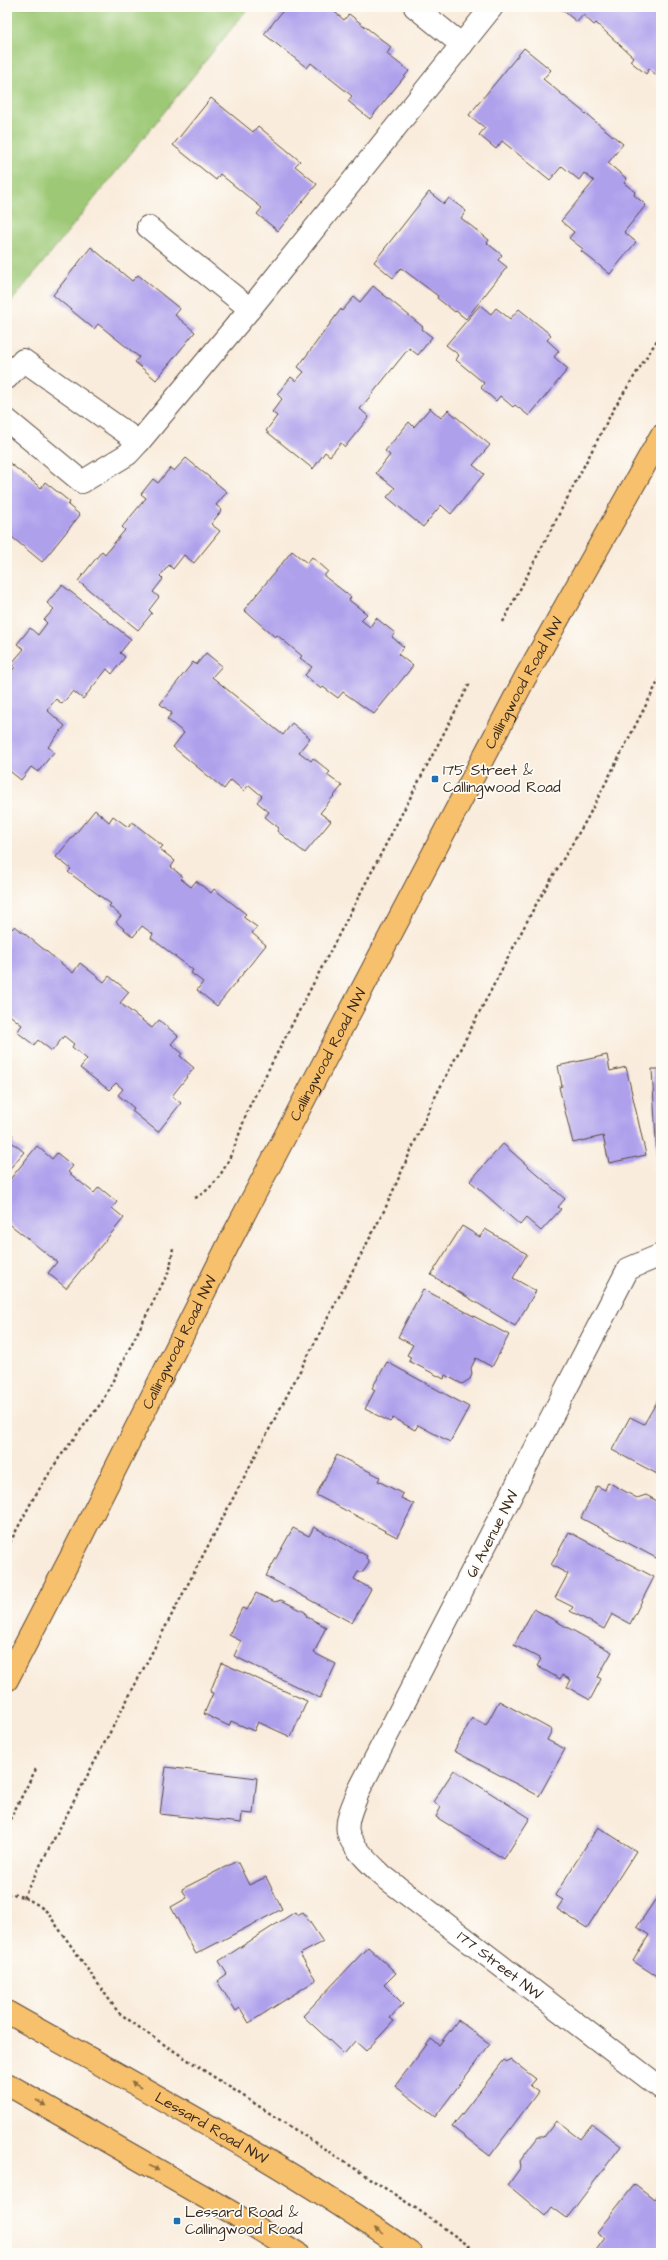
<svg xmlns="http://www.w3.org/2000/svg" width="668" height="2260" viewBox="0 0 668 2260" font-family="'Architects Daughter',sans-serif">
  <rect width="100%" height="100%" fill="#fdfcf7"/>
  <filter id="ink" filterUnits="userSpaceOnUse"><feTurbulence type="fractalNoise" baseFrequency=".025" numOctaves="2"/><feDisplacementMap in="SourceGraphic" scale="8" xChannelSelector="R" yChannelSelector="G"/><feConvolveMatrix kernelMatrix="1 2 1 2 8 2 1 2 1" color-interpolation-filters="sRGB"/></filter>
  <filter id="wash" filterUnits="userSpaceOnUse"><feTurbulence type="fractalNoise" baseFrequency=".012" numOctaves="4" result="noise"/><feDisplacementMap in="SourceGraphic" scale="16" xChannelSelector="R" yChannelSelector="G"/><feGaussianBlur stdDeviation="0.9" result="paint"/><feColorMatrix in="noise" values="0 0 0 0 0 0 0 0 0 0 0 0 0 0 0 0 0 1.4 0 .05"/><feComposite in="paint" operator="in"/></filter>
  <g filter="url(#wash)">
    <rect width="100%" height="100%" fill="#f9ecdc"/>
    <path fill="#9dc976" stroke="#6c7a4a" d="M7,7H249L7,307Z"/>
    <g id="blocks">
      <path fill="#afa0ec" d="M286,7H329L344,20L349,14L391,47L387,54L409,71L370,119L348,101L352,96L311,63L307,68L264,34Z
        M563,7H661V79L649,69L646,74L630,61L633,57L596,23L594,25L583,15L577,22L561,9Z
        M524,48L551,70L543,79L623,144L608,163L627,179L624,183L635,192L634,195L646,205L624,232L636,242L610,274L581,251L583,249L569,238L574,232L561,221L594,181L584,173L579,180L562,166L550,180L502,141L496,149L479,135L485,128L469,115Z
        M211,98L253,132L258,126L300,161L295,166L317,184L278,231L257,214L262,208L220,174L216,180L173,145Z
        M429,192L444,204L449,198L466,211L461,218L489,240L487,243L502,255L498,260L507,267L466,319L456,311L455,312L437,298L438,296L401,268L393,278L374,262Z
        M91,247L132,281L138,275L180,309L175,315L195,332L156,380L135,362L139,357L98,324L94,329L53,295Z
        M373,286L423,327L422,329L432,337L418,355L409,348L360,409L369,417L345,447L341,443L330,456L325,452L313,469L266,431L277,416L272,412L282,399L277,394L291,377L296,381L304,372L298,367L341,309L342,311L354,297L360,302Z
        M480,305L491,314L496,308L510,319L519,309L551,335L547,340L559,351L554,357L568,369L529,416L515,405L513,407L500,396L496,401L481,388L484,383L456,360L459,355L446,345Z
        M430,408L441,418L448,410L490,445L473,465L484,474L451,514L441,505L423,527L387,497L395,488L376,473L390,455L385,451L409,422L414,427Z
        M186,458L227,492L216,505L222,510L211,524L220,531L194,563L184,555L173,569L169,565L160,576L163,579L153,592L159,597L149,610L152,613L138,630L78,581L102,551L105,554L125,530L122,527L146,498L141,494L153,479L158,483L170,468L174,471Z
        M7,461L41,488L45,482L70,502L68,505L80,515L42,562L7,533Z
        M292,551L307,563L312,557L328,571L324,576L351,597L349,600L367,614L361,620L370,627L376,618L395,633L392,637L404,647L398,654L413,666L374,714L343,692L338,698L323,687L321,689L305,675L312,667L300,658L302,656L277,635L275,637L244,610Z
        M62,585L131,639L120,653L125,657L112,674L107,669L83,699L73,691L62,704L56,699L47,710L65,726L48,747L54,752L38,772L31,767L21,780L7,769V676L15,667L11,664L24,649L17,644L30,628L38,635L47,623L44,620L54,609L47,603Z
        M206,653L222,666L212,677L283,735L292,723L310,738L299,752L311,761L313,758L330,772L327,775L342,786L320,813L331,821L305,853L277,831L279,828L265,817L269,812L257,802L262,796L249,785L244,791L231,780L224,789L173,747L184,733L167,719L172,713L160,704L193,662L196,665Z
        M95,810L109,822L113,816L128,827L132,822L163,846L160,849L175,861L171,867L183,877L181,879L191,887L196,881L211,893L214,889L246,914L243,917L257,927L252,933L266,945L217,1006L197,990L203,982L191,973L193,970L151,938L153,934L142,926L133,937L116,922L121,916L109,906L111,904L68,872L71,869L56,857Z
        M7,924L12,929L15,926L73,973L80,963L104,982L109,976L129,992L120,1003L152,1028L159,1020L178,1036L171,1044L182,1053L180,1056L194,1068L172,1096L181,1103L158,1132L132,1111L134,1108L118,1095L123,1089L116,1083L109,1090L80,1068L87,1059L72,1047L74,1044L64,1036L52,1051L38,1040L34,1045L17,1032L22,1025L7,1013Z
        M607,1055L610,1071L626,1067L646,1155L609,1163L603,1136L573,1143L559,1087L562,1086L558,1066Z
        M652,1069H661V1156L657,1157Z
        M7,1130L13,1135L9,1140L24,1152L7,1172Z
        M503,1144L565,1199L558,1207L561,1209L541,1231L526,1218L520,1225L470,1181Z
        M37,1146L52,1159L57,1153L73,1166L68,1172L94,1193L99,1187L117,1202L112,1208L124,1218L66,1288L48,1273L57,1262L7,1222V1183Z
        M462,1226L480,1237L485,1229L527,1254L513,1278L536,1291L515,1326L431,1275Z
        M423,1289L509,1335L492,1367L476,1358L471,1368L472,1374L470,1379L462,1384L445,1375L444,1379L409,1361L411,1357L407,1355L413,1345L398,1337Z
        M387,1362L469,1407L450,1442L418,1425L415,1430L393,1418L390,1422L365,1409L375,1390L372,1388Z
        M658,1400L661,1401V1476L612,1450L630,1417L644,1424Z
        M337,1455L380,1477L378,1481L403,1494L401,1498L414,1504L397,1537L316,1495Z
        M608,1482L637,1498L646,1495L661,1503L660,1560L581,1518L597,1486L605,1490Z
        M314,1527L367,1556L366,1558L369,1563L363,1572H358L354,1579L371,1589L352,1623L266,1576L293,1528L309,1536Z
        M569,1532L654,1577L630,1624L612,1614L604,1629L570,1611L573,1607L555,1598L568,1574L551,1565Z
        M256,1593L275,1602L281,1600L305,1612L307,1617L326,1627L314,1653L336,1664L320,1698L234,1656L241,1641L229,1635L242,1608L247,1610Z
        M534,1609L612,1652L598,1677L601,1679L590,1700L567,1687L571,1680L562,1675L560,1679L537,1666L541,1659L514,1645Z
        M222,1663L307,1701L291,1737L258,1722L254,1731L231,1721L229,1726L204,1714L213,1693L210,1692Z
        M499,1701L552,1730L547,1740L565,1749L539,1796L454,1751L472,1718L486,1725Z
        M166,1767L257,1778L253,1814L242,1813L241,1823L160,1814Z
        M454,1770L530,1818L504,1859L436,1817L441,1807L433,1802Z
        M598,1827L636,1851L587,1928L557,1909L563,1900L555,1895Z
        M237,1861L249,1885L266,1877L282,1909L196,1954L171,1907L187,1898L182,1889Z
        M661,1891V1979L633,1961L649,1935L637,1927Z
        M295,1912L297,1915L303,1912L323,1942L300,1954L316,1980L249,2023L240,2008L236,2011L217,1981L227,1974L219,1961Z
        M368,1947L396,1973L384,1985L403,2004L390,2018L394,2021L366,2051L355,2041L344,2054L303,2016Z
        M458,2020L490,2044L435,2117L395,2086L431,2039L439,2045Z
        M510,2059L536,2079L530,2086L538,2092L490,2156L452,2127L504,2060L507,2062Z
        M556,2121L580,2139L592,2124L621,2146L567,2218L552,2207L545,2216L508,2185L521,2167L520,2161L538,2137H544Z
        M635,2184L654,2199L661,2190V2253H594L605,2238L597,2232Z"/>
    </g>
  </g>
  <g filter="url(#ink)">
    <use href="#blocks" fill-opacity="0" stroke="#58473a" stroke-width="1"/>
    <g fill="none" stroke-linecap="round" stroke-linejoin="round">
      <defs>
        <g id="minor">
          <path d="M415,7L462,45"/>
          <path d="M148,227L250,309"/>
          <path d="M7,378L23,360L139,442"/>
          <path d="M7,420L82,482L128,454L139,442L250,309L492,7"/>
          <path id="s1" d="M661,1255L628,1269L359,1790C355,1802 345,1819 348,1832C351,1847 373,1866 383,1876L661,2088"/>
        </g>
        <g id="major">
          <path id="s2" d="M7,1680L75,1549L227,1247L525,678L661,436"/>
          <path id="s3" d="M7,2012C143,2089 283,2163 411,2253"/>
          <path d="M7,2084L231,2212L297,2253"/>
        </g>
      </defs>
      <use href="#minor" stroke="#58473a" stroke-width="24"/>
      <use href="#major" stroke="#58473a" stroke-width="24"/>
      <path stroke="#58473a" stroke-width="2.5" stroke-dasharray="3 3" stroke-linecap="butt" d="M503,622L613,410L661,334
        M195,1198C226,1183 237,1139 248,1109L470,683
        M7,1548L33,1499L59,1458L102,1402L170,1269L173,1248
        M7,1825L36,1769
        M7,1894C21,1894 37,1903 47,1912L118,2012L151,2036L420,2211L479,2253
        M23,1898L385,1209L432,1103L534,908L587,819L661,676"/>
      <use href="#minor" stroke="#fff" stroke-width="22"/>
      <use href="#major" stroke="#f7c06c" stroke-width="22"/>
    </g>
    <defs><path id="oneway-solid" d="M-6-.8H1V-3.2L6.5 0L1 3.2V.8H-6Z"/></defs>
    <g fill="#906e41">
      <use href="#oneway-solid" transform="translate(136 2085) rotate(-150)"/>
      <use href="#oneway-solid" transform="translate(41 2103) rotate(30)"/>
      <use href="#oneway-solid" transform="translate(154 2168) rotate(30)"/>
      <use href="#oneway-solid" transform="translate(379 2231) rotate(-147)"/>
    </g>
  </g>
  <g fill="#1f6fb2" stroke="#fdfcf7" stroke-width="1.5">
    <rect x="431" y="775" width="8" height="8" rx="2"/>
    <rect x="173" y="2217" width="8" height="8" rx="2"/>
  </g>
  <g text-anchor="middle" stroke-width="3.5" stroke-linejoin="round" paint-order="stroke">
    <g font-size="15" fill="#3b2a1e" stroke="#fdfcf7">
      <text dy="5" stroke="none"><textPath href="#s2" startOffset="1123">Callingwood Road NW</textPath></text>
      <text dy="5" stroke="none"><textPath href="#s2" startOffset="703">Callingwood Road NW</textPath></text>
      <text dy="5" stroke="none"><textPath href="#s2" startOffset="379">Callingwood Road NW</textPath></text>
      <text transform="translate(492 1534) rotate(-63)" y="5">61 Avenue NW</text>
      <text dy="5" stroke="none"><textPath href="#s1" startOffset="870">177 Street NW</textPath></text>
      <text dy="5" stroke="none"><textPath href="#s3" startOffset="235">Lessard Road NW</textPath></text>
    </g>
    <g font-size="15" fill="#3b2a1e" stroke="#fdfcf7" text-anchor="start">
      <text x="443" y="775">175 Street &amp;<tspan x="443" dy="17">Callingwood Road</tspan></text>
      <text x="185" y="2217">Lessard Road &amp;<tspan x="185" dy="17">Callingwood Road</tspan></text>
    </g>
  </g>
  <rect width="668" height="2260" fill="none" stroke="#fdfcf7" stroke-width="24"/>
</svg>
